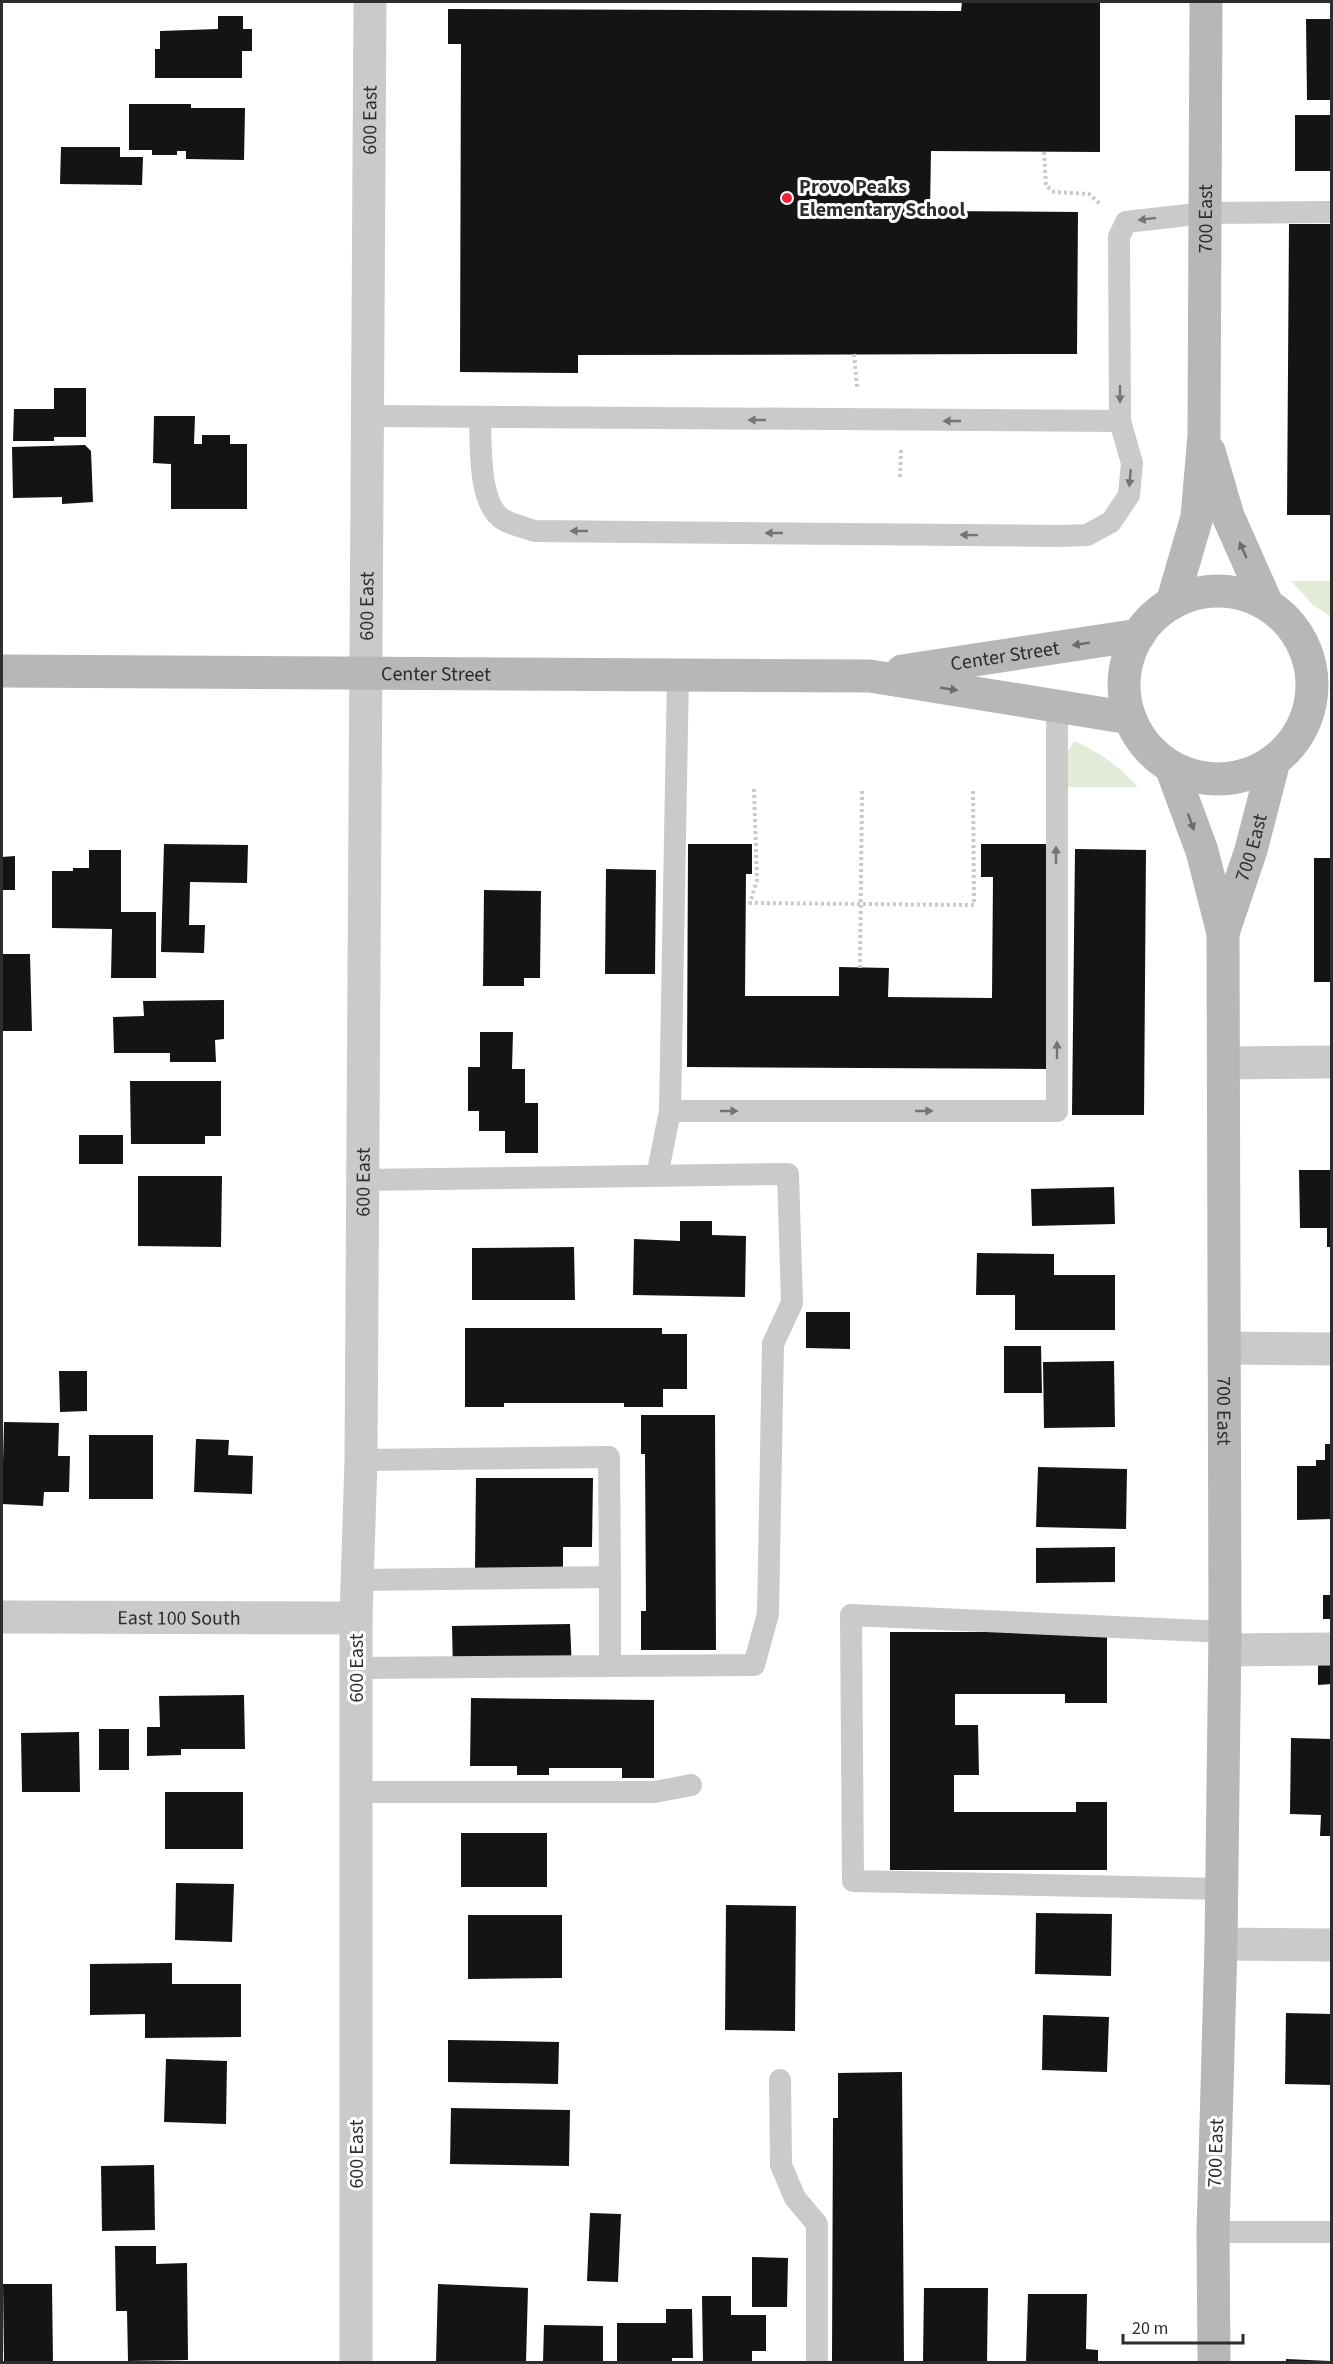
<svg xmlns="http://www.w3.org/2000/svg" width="1333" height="2364" viewBox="0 0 1333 2364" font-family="'Source Sans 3',sans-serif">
  <rect width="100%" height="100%" fill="#fff"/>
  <path fill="#e4ecd9" d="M1291,581H1331V617L1313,605Z
    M1074,741C1100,752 1119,766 1138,787H1066V754Z"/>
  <path fill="#141414" d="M962,2H1100V152L931,151L930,211L1078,212L1077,354L578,355V373L460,372L461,44H448V9L961,11Z
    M218,16H243V29H252V51H242V78H155V49H160V31L218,29Z
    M1306,19H1332V100H1307Z
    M129,104H191V108H245L244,160L186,159V151H177V155H152V150H129Z
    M1295,115H1332V171H1295Z
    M61,147H120V157H143L142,185L60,184Z
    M1289,224H1332V515H1287Z
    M54,388H86V437H54V441H13L14,409H54Z
    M154,416H195L194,444H202V435H230V444H247V509H171V464L153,463Z
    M85,445L91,451L93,502L62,504V497L13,498L12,447Z
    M164,844L248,845L247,883L190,882L189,925H205L204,953L161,952Z
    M688,844H752V874H746L745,996H839V967L889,968L888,997L992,998L993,877H981V844H1049L1048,1069L687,1067Z
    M1075,849L1146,850L1144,1115H1072Z
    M89,850H121V912H156V978H111L112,929L52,928V871H73V868H89Z
    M15,856V890H2V857Z
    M1314,858H1332V982H1314Z
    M606,869L656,870L655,974H605Z
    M484,890L541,891L540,978H524V986H483Z
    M2,954H30L32,1031H2Z
    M224,1000V1039L215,1040L216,1062H170V1053H114L113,1017L144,1016L143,1001Z
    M480,1032H513L512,1069H525V1103H538V1153H505V1131H479V1111H468V1067H480Z
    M130,1081H221V1136H205V1144H131Z
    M79,1135H123V1164H79Z
    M1299,1170H1332V1247H1327V1228H1300Z
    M138,1176H222L221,1247L138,1246Z
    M1114,1187L1115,1224L1032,1226L1031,1189Z
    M680,1221H712V1235L746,1236L745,1297L633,1295L634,1239L680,1241Z
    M574,1247L575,1300H472V1248Z
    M977,1253L1054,1254V1275H1115V1330H1015V1295H976Z
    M806,1312H850V1349L806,1348Z
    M465,1328H662V1334H687V1389H663V1407H624V1403H504V1407H465Z
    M1004,1346H1041L1042,1393H1004Z
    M1114,1361L1115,1427L1044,1428L1043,1362Z
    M59,1371H87V1411L60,1412Z
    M641,1415H715L716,1650H641V1611H646L645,1454H641Z
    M4,1422L59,1423L58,1456H70L69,1492H44L43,1506L2,1504Z
    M89,1435H153V1499H89Z
    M196,1439L229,1440L228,1455L253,1456L252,1494L194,1492Z
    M1325,1444H1332V1519L1297,1520V1466H1316V1460H1325Z
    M1038,1467L1127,1469L1126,1529L1036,1527Z
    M476,1478H593L592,1547H563V1569L475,1568Z
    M1115,1547V1582L1036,1583V1548Z
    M1323,1595H1332V1619H1323Z
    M570,1624L572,1670L453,1673L452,1626Z
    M890,1632H1107V1703H1065V1694H955V1725H978L979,1775H954V1812H1076V1802H1107V1870H890Z
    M1318,1661H1332V1684L1318,1685Z
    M244,1695L245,1749H181V1755L147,1756V1727H160L159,1696Z
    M471,1698L654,1700V1778H622V1768H549V1775H517V1766H470Z
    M99,1729H129V1770H99Z
    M79,1732L80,1792H22L21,1733Z
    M1291,1738L1332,1739V1836H1320L1321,1815L1290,1814Z
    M165,1792H243V1849H165Z
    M461,1833H547V1887H461Z
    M176,1883L234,1884L232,1942L175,1940Z
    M726,1905L796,1906L795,2031L725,2030Z
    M1036,1913L1112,1914L1111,1976L1035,1974Z
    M468,1915H562V1978L468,1979Z
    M172,1963V1984H241V2037L145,2038V2014L90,2015V1964Z
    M1286,2013L1332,2014V2085L1285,2084Z
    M1043,2015L1109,2017L1107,2072L1042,2070Z
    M448,2040L559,2042L558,2084L448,2082Z
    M166,2059L227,2061L226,2124L164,2122Z
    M902,2072L904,2362H832L833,2118H838V2073Z
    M451,2108L570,2110L569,2166L450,2164Z
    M154,2165L155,2230L102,2231L101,2166Z
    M590,2213L621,2214L618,2282L587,2281Z
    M115,2246H156V2264L187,2263L188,2360L128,2361L127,2311H116Z
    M752,2257L788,2258L787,2307H752Z
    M3,2284H52L53,2362H4Z
    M438,2284L528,2288L526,2362H436Z
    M924,2288H988L987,2362H923Z
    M1028,2294H1087L1086,2349L1098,2350V2362H1026Z
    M702,2296H731V2315H766V2351H752V2362H703Z
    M666,2309H692L693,2358H672V2362H617V2323H666Z
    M544,2325L603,2326V2362H543Z
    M1286,2359L1330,2361V2362H1286Z"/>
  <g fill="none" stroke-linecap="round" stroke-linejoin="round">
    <path stroke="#cacaca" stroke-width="4" stroke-dasharray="3 3" stroke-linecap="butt" d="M1044,152L1046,186L1054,192L1089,194L1101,205
      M854,354L857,387
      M900,477L901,450
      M754,789L757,880L750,903L974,905L973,790
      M860,968L862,789"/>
    <path stroke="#cacaca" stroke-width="22" d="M368,416L1120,421L1119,237L1126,222L1205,213L1332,212
      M480,418C481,445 478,506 504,520C513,525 525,528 535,531L1061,536L1087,535L1111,522L1129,495L1132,463L1120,421
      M670,1111H1057V706
      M657,1176L670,1111L678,675
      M361,1460L609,1457L610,1577
      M357,1580L610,1577V1666
      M356,1668L754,1665L768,1614L773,1344L792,1303L788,1174L361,1180
      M356,1792H655L691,1785
      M1222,1889L853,1881L851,1615L1225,1632
      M780,2080L781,2165L795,2198L817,2224V2362
      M1213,2232H1332"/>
    <g stroke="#cacaca" stroke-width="33">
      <path d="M1225,1063L1332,1062"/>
      <path d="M1225,1348L1332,1349"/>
      <path id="s1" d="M2,1617L356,1618"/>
      <path d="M1225,1650L1332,1649"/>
      <path d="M1221,1944L1332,1945"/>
      <path id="s2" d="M356,2362V1618L361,1460L370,2"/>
    </g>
    <g stroke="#b7b7b7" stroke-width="33">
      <path d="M1209,451L1228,516L1267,604"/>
      <circle cx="1218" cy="685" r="94"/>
      <path id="s3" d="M1172,603L1197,517L1204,435L1206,2"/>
      <path id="s4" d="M2,671L870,676L1130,718"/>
      <path id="s5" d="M902,671L1139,635"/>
      <path id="s6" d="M1171,767L1202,851L1223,933L1225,1632L1221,1944L1213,2232L1214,2362"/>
      <path id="s7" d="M1223,933L1251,850L1274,761"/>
    </g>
  </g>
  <defs><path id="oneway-solid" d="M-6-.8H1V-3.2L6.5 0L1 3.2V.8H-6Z" transform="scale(1.5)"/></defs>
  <g fill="#747474">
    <use href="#oneway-solid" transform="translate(1147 219) rotate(173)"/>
    <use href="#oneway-solid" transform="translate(1120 394) rotate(90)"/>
    <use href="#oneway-solid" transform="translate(757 420) rotate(-180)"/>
    <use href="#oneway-solid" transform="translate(952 421) rotate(-180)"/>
    <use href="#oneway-solid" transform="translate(1130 478) rotate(95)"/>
    <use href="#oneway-solid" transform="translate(579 531) rotate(-180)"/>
    <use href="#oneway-solid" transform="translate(774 533) rotate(-180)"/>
    <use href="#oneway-solid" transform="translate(969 535) rotate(-179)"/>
    <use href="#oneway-solid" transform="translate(1056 855) rotate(-90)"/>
    <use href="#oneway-solid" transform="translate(1057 1050) rotate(-90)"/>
    <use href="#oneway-solid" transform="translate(729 1111)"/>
    <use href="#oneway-solid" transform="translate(924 1111)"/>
  </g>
  <g fill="#6b6b6b">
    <use href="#oneway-solid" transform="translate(1243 550) rotate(-114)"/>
    <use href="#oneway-solid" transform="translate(1081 644) rotate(171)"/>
    <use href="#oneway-solid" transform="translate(949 689) rotate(9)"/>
    <use href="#oneway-solid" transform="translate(1191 822) rotate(70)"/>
  </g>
  <circle fill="#f41f39" stroke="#fff" stroke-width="2" cx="787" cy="198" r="6"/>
  <g text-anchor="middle" stroke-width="6" stroke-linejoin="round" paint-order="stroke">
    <g font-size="20" fill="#2d2d2d" stroke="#fff">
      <text dy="7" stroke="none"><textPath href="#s2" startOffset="2242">600 East</textPath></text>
      <text dy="7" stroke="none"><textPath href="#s3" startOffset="388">700 East</textPath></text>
      <text dy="7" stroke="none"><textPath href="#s2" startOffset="1756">600 East</textPath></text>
      <text dy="7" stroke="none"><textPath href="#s5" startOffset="104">Center Street</textPath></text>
      <text dy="7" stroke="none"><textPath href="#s4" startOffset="434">Center Street</textPath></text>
      <text dy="7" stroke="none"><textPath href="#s7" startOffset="90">700 East</textPath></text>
      <text dy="7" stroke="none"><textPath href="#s2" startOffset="1180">600 East</textPath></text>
      <text dy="7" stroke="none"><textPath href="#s6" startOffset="652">700 East</textPath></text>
      <text dy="7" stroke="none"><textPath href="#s1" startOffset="177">East 100 South</textPath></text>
      <text transform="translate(356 1668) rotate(-90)" y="7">600 East</text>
      <text transform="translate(1215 2153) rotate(-88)" y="7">700 East</text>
      <text transform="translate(356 2154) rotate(-90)" y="7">600 East</text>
    </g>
    <g font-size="20" font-weight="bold" fill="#2d2d2d" stroke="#fff" text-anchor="start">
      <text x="799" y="193">Provo Peaks<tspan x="799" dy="23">Elementary School</tspan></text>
    </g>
  </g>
  <rect width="1333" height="2364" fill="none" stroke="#2d2d2d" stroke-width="6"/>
  <path d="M1123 2334v9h120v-9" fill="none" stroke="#2d2d2d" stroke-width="3"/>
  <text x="1132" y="2334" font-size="18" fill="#2d2d2d" stroke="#ffffff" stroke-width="4.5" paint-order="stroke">20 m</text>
</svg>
